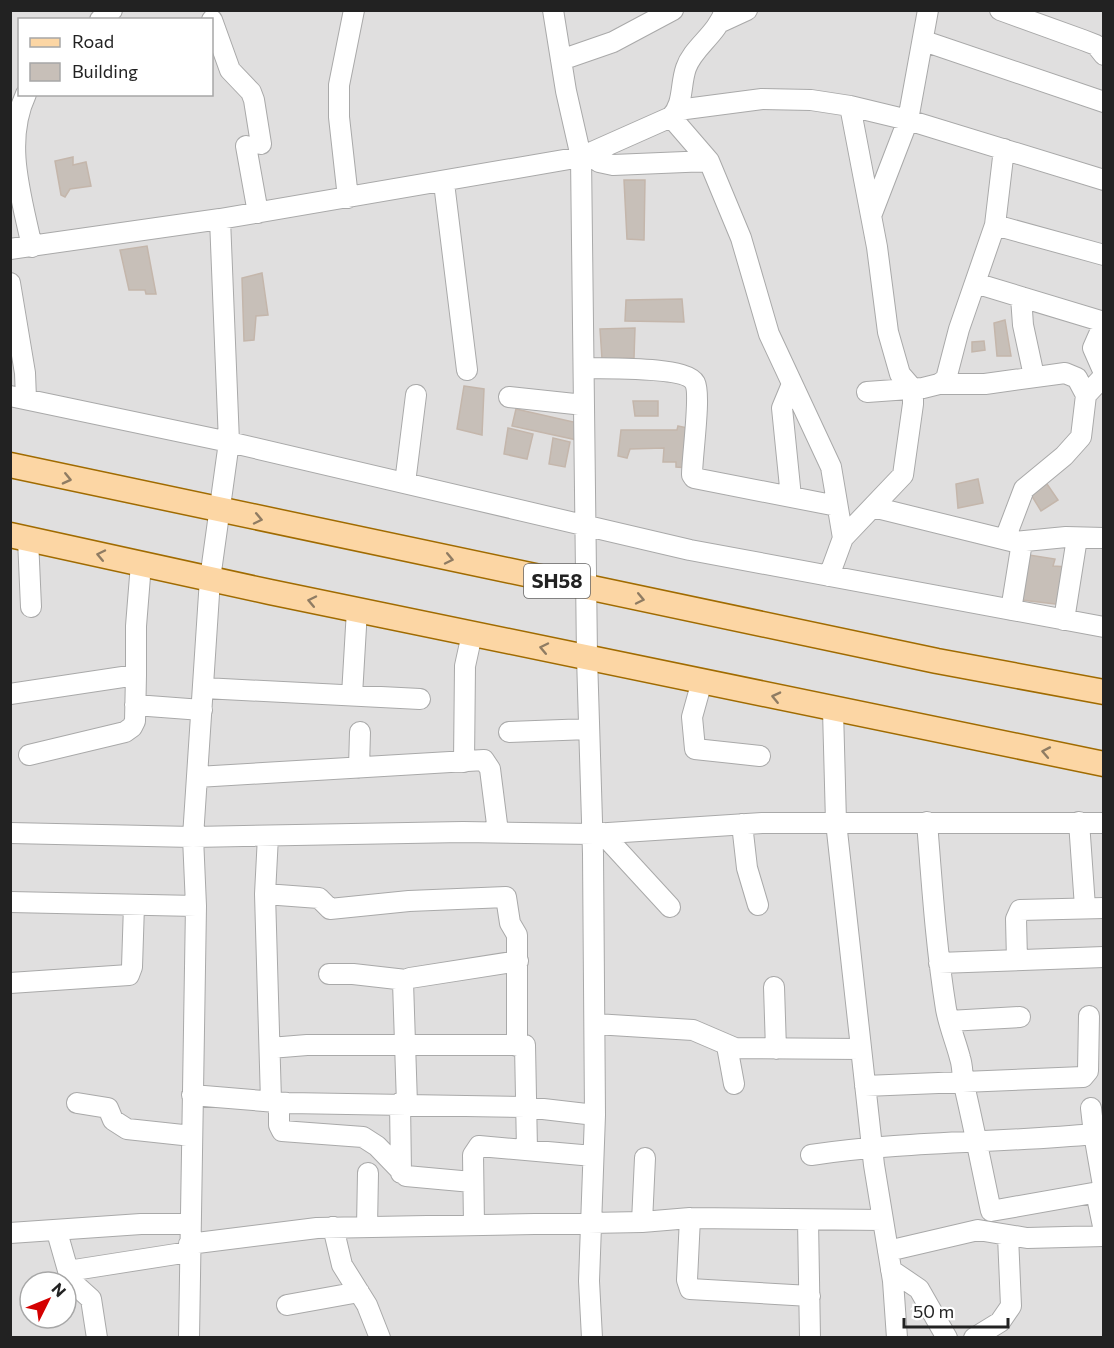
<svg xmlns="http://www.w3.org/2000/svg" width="1114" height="1348" viewBox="0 0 1114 1348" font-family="Commissioner,sans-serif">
  <rect width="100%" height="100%" fill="#f2efe9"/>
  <path fill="#e0dfdf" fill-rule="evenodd" d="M11,11H1103V1337H11ZM20,20H212V94H20ZM30,1282H66V1318H30Z"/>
  <path fill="#c7bfb8" stroke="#c4b6ab" stroke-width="1.5" d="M73,157V165L86,162L91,186L70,189L65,197L61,195L55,161Z
    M624,180H645L644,240L627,239Z
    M147,246L156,294H146L145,290H129L120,250Z
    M262,273L268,315L256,316L254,340L244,341L242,278Z
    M682,299L684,322L625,321L626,300Z
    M1005,320L1011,356H997L994,323Z
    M635,328L634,358L602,359L600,329Z
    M984,341L985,350L972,352V342Z
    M464,386L484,389L482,435L457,429Z
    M633,401H658V416H635Z
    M516,409L578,423L577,440L512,426Z
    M678,426L688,428L689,468L676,467V462H663L664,448L630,449L627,458L618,456L621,430H677Z
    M508,428L533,434L527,459L504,454Z
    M553,438L570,442L565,467L549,464Z
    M978,479L983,503L958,508L956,484Z
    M1047,484L1058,500L1041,511L1030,493Z
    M1029,555L1055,559L1053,566L1068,567L1063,605L1022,600Z"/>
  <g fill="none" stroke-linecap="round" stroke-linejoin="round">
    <defs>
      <path id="minor" d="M553,10L566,91L581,157L587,657L593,854L595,1115L589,1281L592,1338
        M1000,10L1083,40L1096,45L1104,55
        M100,20L112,10
        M212,20L230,70L251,92L254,100L261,144
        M721,22L747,10
        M924,41L1104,102
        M561,60L613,42L673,10
        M26,94C3,143 22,198 32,247
        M678,110L762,99L811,100L850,106L908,120L1104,180
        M671,117L709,161L741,238L769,334L831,467L843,538L829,576
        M246,146L258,213
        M589,154L599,162L613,165L709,161
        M444,183L467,370
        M348,198L339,117V85L354,10
        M871,216L908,120L928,10
        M995,225L1104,255
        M10,249L220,219L581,157L671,117C684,104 680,85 686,68C693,47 717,35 725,10
        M10,283L25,373L26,399
        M975,283L1104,322
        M1021,297L1023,325L1034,376
        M1104,323L1093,348L1104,373
        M584,368C604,369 686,366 695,383C701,395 692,457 692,475L694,478L837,506
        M939,384H985L1065,373L1077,378L1086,395
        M867,392L923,388L939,384L946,379L959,329L995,225L1004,149
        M10,396L229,442L690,550L1104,627
        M509,397L584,405
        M405,483L416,395
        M791,497L782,408L792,384
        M873,507L1015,542L1066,537L1104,538
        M843,538L903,475L913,404V389L900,374L888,332L877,247L850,106
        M28,539L31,607
        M1005,539L1024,489L1064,456L1081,437L1086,395L1104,376
        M1011,610L1022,542
        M1064,620L1077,538
        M702,681L692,717L695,749L760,756
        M204,688L420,699
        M10,694L136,675V626L141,564
        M352,695L357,610
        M135,705L202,710
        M833,710L836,822L874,1165L893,1281L897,1338
        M509,732L589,729
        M29,755L125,732L132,727L135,721L136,675
        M464,762L465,666L472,634
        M359,768L360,732
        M197,777L484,760L490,769L498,832
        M1079,822L1085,907
        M742,824L747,868L758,905
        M10,833L193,837L463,832L593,834L762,823H1104
        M602,833L670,907
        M268,836L265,894L271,1101
        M265,894L319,898L330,909L409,901L506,897L510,923L517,935V1046
        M10,902L196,906
        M1017,960L1016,919L1020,910L1104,908
        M939,963L1104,957
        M329,974H353L406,980
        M10,983L129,975L132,967L134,905
        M774,987L776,1049
        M949,1021L1020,1017
        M595,1024L693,1030L735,1048L861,1049
        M727,1046L734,1084
        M270,1048L307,1045H525L527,1150
        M865,1086L1083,1077L1088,1071L1089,1016
        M192,1095L288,1103L526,1107L595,1115
        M279,1102V1125L282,1131L363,1137L377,1146L406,1176L472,1182
        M77,1103L108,1108L113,1120L127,1129L192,1136
        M400,1103L401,1173
        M407,1104L403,982L410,978L518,961
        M1091,1108L1094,1134L1104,1133
        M811,1155C905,1141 1000,1143 1094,1134L1104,1191L991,1211C982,1169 974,1127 964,1085C962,1076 963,1067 960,1058C956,1042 949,1026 946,1009C936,947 932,885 927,822
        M1096,1192L1104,1231
        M690,1218L687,1280L690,1289L810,1296
        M808,1220L810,1338
        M642,1222L645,1158
        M474,1225L473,1155L479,1146L593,1156
        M333,1227L342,1265L367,1305L380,1338
        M367,1227L368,1173
        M57,1232L71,1281L91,1299L97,1338
        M10,1233L141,1224H190
        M189,1244L317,1228L642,1222L690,1218L883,1220
        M888,1251L978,1230L1027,1238L1104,1236
        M891,1270L919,1289L947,1338
        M68,1271L189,1252
        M287,1305L359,1292
        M189,1338L196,906L193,837L210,579L229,442L220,219
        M974,1338L1000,1322L1011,1306L1008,1236"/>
      <path id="major" d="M10,465L937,661L1104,692
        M10,535L270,592L1104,764"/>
    </defs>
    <use href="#minor" stroke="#a9a9a9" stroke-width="22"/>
    <use href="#major" stroke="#a06b00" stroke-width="27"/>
    <use href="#minor" stroke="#fff" stroke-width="20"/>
    <use href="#major" stroke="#fcd6a4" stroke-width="24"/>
  </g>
  <defs><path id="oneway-chevron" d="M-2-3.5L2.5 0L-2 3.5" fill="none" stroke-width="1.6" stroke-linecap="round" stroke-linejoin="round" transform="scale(1.5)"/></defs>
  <g stroke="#8f7c63">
    <use href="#oneway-chevron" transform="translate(67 479) rotate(13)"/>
    <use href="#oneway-chevron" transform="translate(258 519) rotate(12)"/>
    <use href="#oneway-chevron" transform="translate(101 555) rotate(-168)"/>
    <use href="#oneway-chevron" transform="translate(449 559) rotate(12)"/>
    <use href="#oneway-chevron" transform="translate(640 599) rotate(12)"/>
    <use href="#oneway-chevron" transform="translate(312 601) rotate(-168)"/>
    <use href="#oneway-chevron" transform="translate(544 648) rotate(-168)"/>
    <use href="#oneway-chevron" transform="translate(776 697) rotate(-167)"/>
    <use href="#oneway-chevron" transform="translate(1046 752) rotate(-169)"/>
  </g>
  <g text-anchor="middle" stroke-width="6" stroke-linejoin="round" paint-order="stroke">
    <rect fill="#fff" stroke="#646464" stroke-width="1.5" x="524" y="564" width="66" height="34" rx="4.5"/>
    <g font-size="20" font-weight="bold" fill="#222">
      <text x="557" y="588">SH58</text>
    </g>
  </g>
  <rect width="1114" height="1348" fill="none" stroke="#222222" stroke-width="24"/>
  <rect x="18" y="18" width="195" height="78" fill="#ffffff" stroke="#a7a7a7" stroke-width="1.5"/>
  <rect x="30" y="38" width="30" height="9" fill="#fcd6a4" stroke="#a7a7a7" stroke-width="1.5"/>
  <text x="72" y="48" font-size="18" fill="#222222">Road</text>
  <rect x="30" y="63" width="30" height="18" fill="#c7bfb8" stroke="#a7a7a7" stroke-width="1.5"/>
  <text x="72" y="78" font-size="18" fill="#222222">Building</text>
  <g transform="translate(48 1300) rotate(47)"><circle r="28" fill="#ffffff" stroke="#a7a7a7" stroke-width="1.5"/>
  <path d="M0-4.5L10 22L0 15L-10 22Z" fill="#d40000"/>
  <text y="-9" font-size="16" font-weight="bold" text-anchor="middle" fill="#222222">N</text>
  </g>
  <path d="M904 1318v9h104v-9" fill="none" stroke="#222222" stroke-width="3"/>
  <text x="913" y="1318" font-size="18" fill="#222222" stroke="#ffffff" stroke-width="4.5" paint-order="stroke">50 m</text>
</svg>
